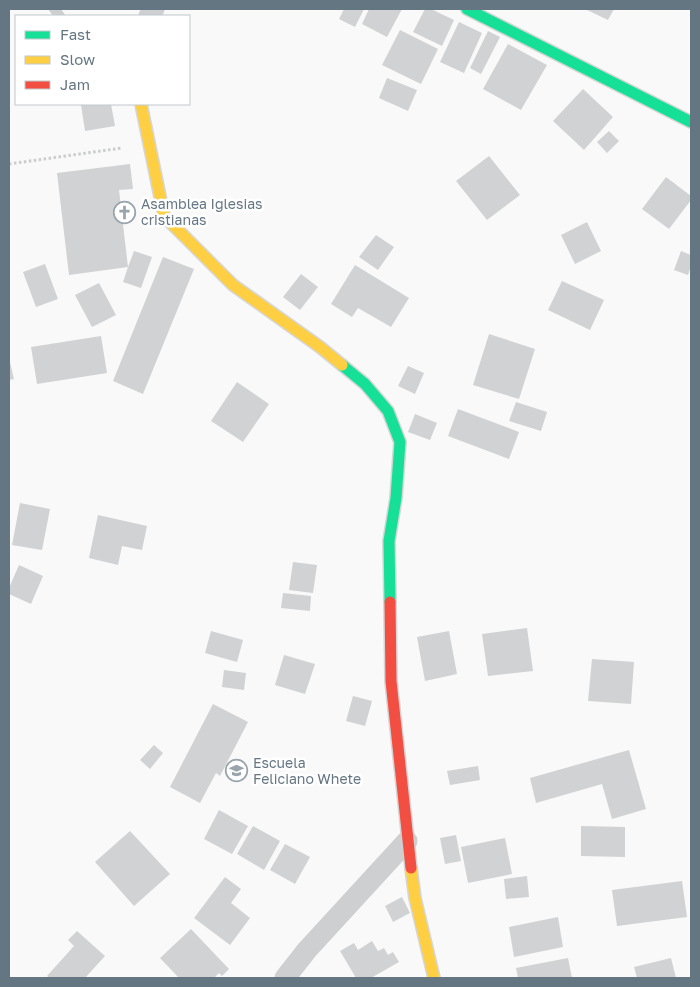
<svg xmlns="http://www.w3.org/2000/svg" width="700" height="987" viewBox="0 0 700 987" font-family="'Golos Text',sans-serif">
  <rect width="100%" height="100%" fill="#f9f9f9"/>
  <path fill="#d0d2d3" d="M344,9H364L355,27L339,19Z
    M369,9H402L387,37L362,24Z
    M425,9H431L454,20L442,46L413,32Z
    M585,9H614L608,20Z
    M459,22L482,33L464,73L440,62Z
    M400,30L438,49L421,84L382,65Z
    M488,31L500,37L481,74L470,68Z
    M508,44L547,65L521,110L483,89Z
    M387,78L417,90L408,111L379,98Z
    M583,89L613,117L584,150L553,121Z
    M88,104H111L115,126L85,131L81,105Z
    M609,131L619,141L607,153L597,142Z
    M489,156L520,195L487,220L456,181Z
    M130,164L133,189L119,190L128,267L134,251L152,257L141,288L123,282L128,267L69,275L57,173Z
    M666,177L691,196V200L669,229L642,209Z
    M587,222L601,251L575,264L561,235Z
    M376,235L394,247L378,270L359,257Z
    M681,251L691,255V266L688,275L674,270Z
    M163,257L194,269L143,394L113,381Z
    M45,264L58,299L36,307L23,272Z
    M355,265L409,298L391,327L358,308L352,317L331,304Z
    M301,274L318,287L300,310L283,297Z
    M562,281L604,300L590,330L548,310Z
    M99,283L116,315L92,327L75,295Z
    M489,334L535,349L519,399L473,385Z
    M101,336L107,373L37,384L31,347Z
    M9,358L14,379L9,380Z
    M408,366L424,373L415,394L398,386Z
    M237,382L269,404L243,442L211,421Z
    M516,402L547,412L541,431L509,421Z
    M458,409L519,432L509,459L448,436Z
    M415,414L437,423L430,440L408,432Z
    M20,503L50,509L42,550L12,545Z
    M98,515L147,526L142,550L122,546L118,565L89,558Z
    M293,562L317,565L313,593L289,590Z
    M19,565L43,576L31,604L9,594V588Z
    M283,593L311,596L310,611L281,608Z
    M527,628L533,671L488,676L482,634Z
    M211,631L243,640L237,662L205,653Z
    M449,631L457,674L425,681L417,637Z
    M284,655L315,664L305,694L275,685Z
    M592,659L634,662L631,704L588,701Z
    M224,670L246,673L244,690L222,687Z
    M353,696L372,701L365,726L346,721Z
    M213,704L248,722L220,776L216,773L200,803L170,787Z
    M154,745L163,753L150,769L140,760Z
    M629,750L646,809L612,819L602,784L536,803L530,778Z
    M478,766L480,780L450,785L447,771Z
    M219,810L248,826L232,854L204,839Z
    M253,826L280,841L264,870L237,854Z
    M581,826L625,827V857L581,856Z
    M130,831L170,874L134,906L95,862Z
    M456,835L461,861L445,864L440,838Z
    M505,838L512,874L468,883L461,847Z
    M285,844L310,857L295,884L270,870Z
    M527,876L529,897L506,899L504,879Z
    M225,877L241,889L231,903L250,918L230,945L194,918Z
    M682,881L687,917L617,926L612,890Z
    M402,897L410,913L393,922L385,906Z
    M558,917L563,947L514,957L509,927Z
    M191,929L229,969L222,976L219,973L214,978H179L160,958Z
    M77,931L105,956L85,978H50L47,976L74,946L68,940Z
    M372,941L378,951L384,948L388,955L393,952L399,962L371,978H356L340,951L354,943L358,950Z
    M568,958L572,978H518L516,968Z
    M671,958L676,978H637L634,967Z"/>
  <g fill="none" stroke-linecap="round" stroke-linejoin="round">
    <defs>
      <path id="fast" d="M467,9L691,122
        M342,365L365,384L388,411L400,442L396,498L389,541L390,602"/>
      <path id="slow" d="M141,104L164,216L233,285L320,347L342,365
        M411,868L415,898L434,978"/>
      <path id="jam" d="M390,602L391,681L411,868"/>
    </defs>
    <use href="#fast" stroke="#d5d6d7" stroke-width="14"/>
    <use href="#slow" stroke="#d5d6d7" stroke-width="14"/>
    <use href="#jam" stroke="#d5d6d7" stroke-width="14"/>
    <path stroke="#cbcccd" stroke-width="3" stroke-dasharray="2.5 2.5" stroke-linecap="butt" d="M9,164L122,148"/>
    <path stroke="#cecfd0" stroke-width="10" d="M54,9L60,16"/>
    <path stroke="#cecfd0" stroke-width="21" d="M149,16L154,9
      M285,978L307,950L407,841"/>
    <use href="#fast" stroke="#16e098" stroke-width="11"/>
    <use href="#slow" stroke="#ffcf43" stroke-width="11"/>
    <use href="#jam" stroke="#f24e42" stroke-width="11"/>
  </g>
  <defs>
    <symbol id="church-ring" viewBox="-11 -11 22 22"><circle r="9.5" fill="#fff" stroke="#99a4ac" stroke-width="1.5"/><path d="M-1.2-6h2.4v3.5h3.3v2.4h-3.3V6h-2.4V-.1h-3.3v-2.4h3.3Z" fill="#99a4ac"/></symbol>
    <symbol id="school-ring" viewBox="-11 -11 22 22"><circle r="9.5" fill="#fff" stroke="#99a4ac" stroke-width="1.5"/><path d="M0-5L7-2L0 1L-7-2ZM-4 1L0 2.5L4 1V4Q0 6-4 4Z" fill="#99a4ac"/></symbol>
  </defs>
  <g fill-rule="evenodd">
    <use href="#church-ring" x="112" y="200" width="25" height="25"/>
    <use href="#school-ring" x="224" y="758" width="25" height="25"/>
  </g>
  <g text-anchor="middle" stroke-width="5" stroke-linejoin="round" paint-order="stroke">
    <g font-size="14" fill="#657683" stroke="#fff" text-anchor="start">
      <text x="141" y="209">Asamblea Iglesias<tspan x="141" dy="16">cristianas</tspan></text>
      <text x="253" y="768">Escuela<tspan x="253" dy="16">Feliciano Whete</tspan></text>
    </g>
  </g>
  <rect width="700" height="987" fill="none" stroke="#657683" stroke-width="20"/>
  <rect x="15" y="15" width="175" height="90" fill="#ffffff" stroke="#c1c8cd"/>
  <rect x="25" y="31" width="25" height="8" fill="#16e098" stroke="#c1c8cd"/>
  <text x="60" y="40" font-size="15" fill="#657683">Fast</text>
  <rect x="25" y="56" width="25" height="8" fill="#ffcf43" stroke="#c1c8cd"/>
  <text x="60" y="65" font-size="15" fill="#657683">Slow</text>
  <rect x="25" y="81" width="25" height="8" fill="#f24e42" stroke="#c1c8cd"/>
  <text x="60" y="90" font-size="15" fill="#657683">Jam</text>
</svg>
